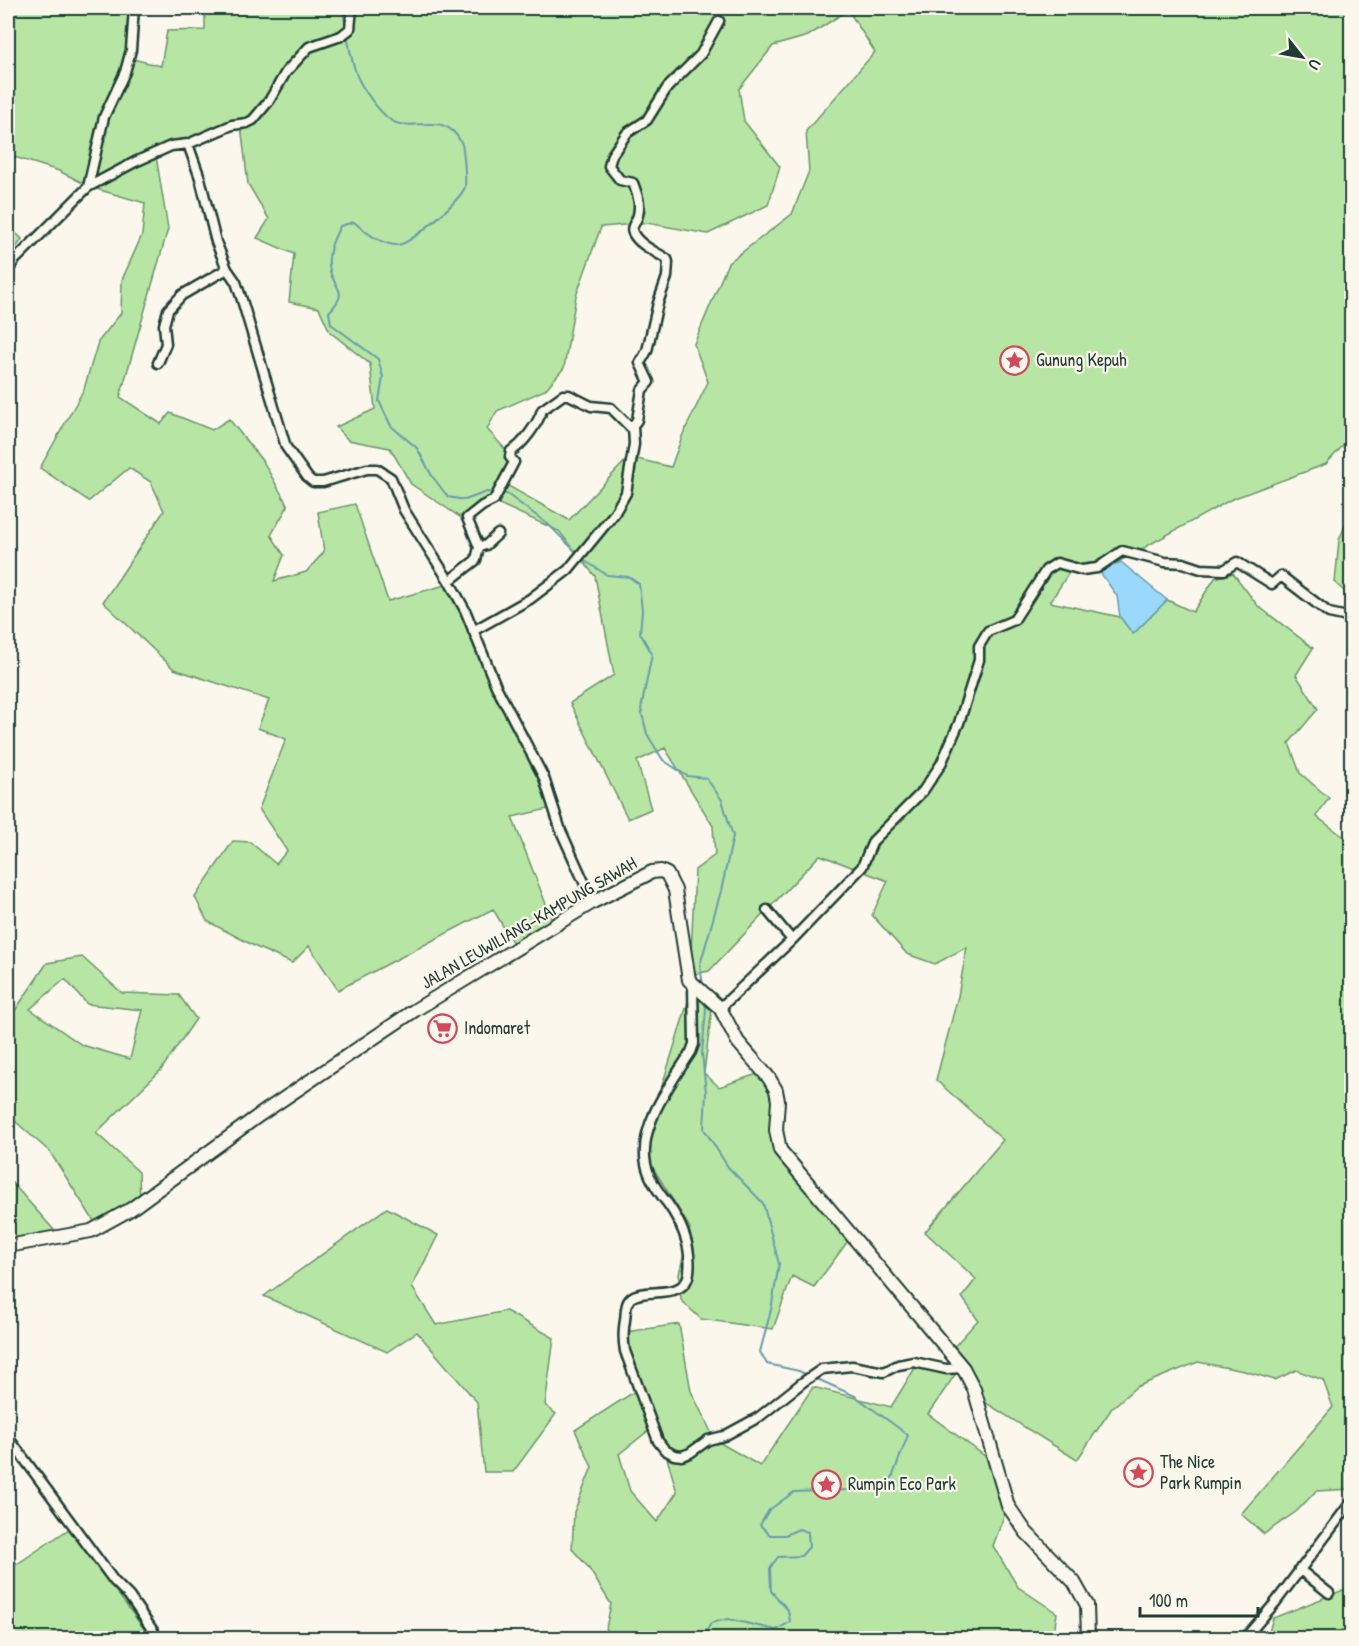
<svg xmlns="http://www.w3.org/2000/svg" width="1359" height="1646" viewBox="0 0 1359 1646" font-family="'Patrick Hand',sans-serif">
  <rect width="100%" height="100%" fill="#fbf7ec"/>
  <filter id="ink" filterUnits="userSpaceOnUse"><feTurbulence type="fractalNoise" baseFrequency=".0167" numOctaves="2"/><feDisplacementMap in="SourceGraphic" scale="12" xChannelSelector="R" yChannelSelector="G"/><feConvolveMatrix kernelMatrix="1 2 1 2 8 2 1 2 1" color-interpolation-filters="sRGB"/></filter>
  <g filter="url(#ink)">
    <path fill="#b7e6a4" stroke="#6b926c" stroke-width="1.5" fill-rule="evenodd" d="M8,8H131L133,59L161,66L167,31L205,30V8H1351V437L1326,464L1232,499L1100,572L1072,568L1050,602L1120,617L1133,634L1167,600L1193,612L1215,578L1233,573L1258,606L1313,648L1296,675L1318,709L1289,743L1300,773L1329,798L1316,816L1352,843L1351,1489L1316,1491L1297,1511L1264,1534L1241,1514L1333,1407L1323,1380L1296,1370L1275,1380L1244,1371L1198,1362L1136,1387L1112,1408L1077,1460L983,1401L961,1366L928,1414L997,1465L1007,1508L993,1546L1018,1587L1057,1613L1053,1638H604L611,1604L588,1567L572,1549L574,1512L592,1467L575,1430L637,1390L621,1358L626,1332L679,1324L691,1391L715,1440L760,1466L813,1387L891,1407L918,1363L960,1365L951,1350L978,1320L962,1297L976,1279L925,1232L1003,1140L936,1080L958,996L967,947L935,964L907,954L872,915L888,881L820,855L709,971L690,975L695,870L715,855L713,826L665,748L637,761L651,809L628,819L570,703L614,675L595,576L559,531L488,499L460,517L411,484L390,448L348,440L336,427L375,409L370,364L330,332L319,308L289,302L294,254L257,238L269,219L248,184L241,125L156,156L168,229L120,397L161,424L170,413L212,430L229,419L264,463L288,506L271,535L284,555L274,581L306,572L324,552L318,512L355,504L388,601L449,584L498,703L537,766L548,809L512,817L553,922L515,947L493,909L338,990L309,946L292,963L258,948L207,921L195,897L233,841L250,842L276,864L287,851L259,809L286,739L258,728L269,700L174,669L103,602L164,511L151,482L129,468L89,501L40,468L84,389L98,342L121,313L122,280L142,235L145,203L93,188L59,171L8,155ZM848,10L875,52L806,131L809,171L792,214L728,263L694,344L708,382L683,434L671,467L629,457L569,520L501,482L513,458L487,429L497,411L545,390L564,368L576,296L601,227L647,223L708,234L768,205L780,167L744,121L739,89L773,46L808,36ZM657,1424L677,1492L657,1522L630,1491L619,1454Z
      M8,225L22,239L8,259Z
      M1351,512L1352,597H1351L1335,583L1339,540Z
      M82,957L122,993L179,995L196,1019L161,1070L96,1133L139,1172L140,1204L99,1229L50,1152L8,1115V1017L10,1018L47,963ZM65,979L87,1004L142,1010L130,1059L82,1045L30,1009Z
      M691,992L713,1000L704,1073L719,1087L772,1069L781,1101L776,1147L851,1237L814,1287L792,1276L773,1329L701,1319L681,1300L679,1274L690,1228L647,1158L654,1112Z
      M8,1178L14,1185L62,1239L8,1248Z
      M387,1208L438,1235L412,1287L436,1325L506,1311L554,1338L545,1405L556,1414L513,1472H484L477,1402L417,1332L387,1352L264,1296Z
      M69,1529L151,1638H8V1553L17,1564Z
      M1351,1587V1638H1267L1273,1618Z"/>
    <path fill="#9bd9fc" stroke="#699bac" stroke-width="1.5" d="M1121,562L1167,600L1133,634L1120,617L1117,596L1100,572Z"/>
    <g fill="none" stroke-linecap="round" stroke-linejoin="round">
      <path stroke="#699bac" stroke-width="2" d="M346,8L344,17L346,28
        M347,34C349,46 351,58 355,70C359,85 384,122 400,124C424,128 446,114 461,142C464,147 466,181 465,187C461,200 410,245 397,245C381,245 364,231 354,222L340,226C333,240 326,254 330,271C335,290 350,291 329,312L331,324L378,359L383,377L379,401L391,426L417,448L432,476L448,497L465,500L487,492L496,493
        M502,494H507L549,525L585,561L607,575L629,577L639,584L642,610L640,633L652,654L641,709L647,734L663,760L687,776L706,778L722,800L733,836L721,891L700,965L703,986
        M705,1001L706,1010L702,1053L706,1093L704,1129L728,1167L763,1203L779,1264L771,1310L760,1352L767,1364L799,1371L809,1376
        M703,1638L711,1623L728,1619L776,1630L790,1622L788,1610L771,1591L770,1568L778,1557L801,1556L809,1547L808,1532L799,1529L785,1535H770L760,1525L769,1510L794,1492L876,1489L892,1478L908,1435L855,1396L815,1378"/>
      <defs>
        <path id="minor" d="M188,144L200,178L216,242L227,269L236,282L242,300L286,447L308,478L313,482H323L367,469H377L391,478L404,510L449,581L465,610L496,686L544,778L561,831L593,902
          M88,187L104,117L125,72L131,50L134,8
          M8,271L14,261L88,187L135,162L171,146L188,144L232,125L247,123L253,120L269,101L286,72L309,47L341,36L350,29L352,8
          M158,363L166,344L164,325L168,310L182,295L227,269
          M479,547L467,518L482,506L494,500L514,462L510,457L511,451C522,446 539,422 542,410L563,395H569L591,406L611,408L631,428L637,420L642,390L649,382L640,363L647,351L658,303L667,277L668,262L667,259C656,252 639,245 633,233C630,227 637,221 638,215C641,203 637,194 633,183L620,180L609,166L612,155L627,133L647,120L667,88L701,54L719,21
          M449,581L476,560L479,547L486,545L498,534
          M473,631L530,599L568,570L614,514L626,493L634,444L633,426
          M767,910L792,940
          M693,985L694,1044L691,1052C671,1083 638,1126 646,1164C649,1179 659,1193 668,1204C682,1224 692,1247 689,1272C686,1302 644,1286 631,1298C625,1303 626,1313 625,1320C623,1331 623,1340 625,1351L658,1441L665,1450L674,1455L682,1456L690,1453L708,1440L724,1436L759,1417L803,1382L822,1369L852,1366L884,1372L898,1365L914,1362L946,1369L963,1368
          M720,1008L792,940L862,867L873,841L923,791L941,764L959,723L979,660V646L988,631L1014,620L1046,570L1057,563L1082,570L1097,568L1122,551L1165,562L1183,563L1201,569L1224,570L1237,562L1272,584L1281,576L1329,613L1352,618
          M8,1437L114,1581L129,1596L158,1638
          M1299,1569L1329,1593
          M1245,1638L1275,1603L1352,1501"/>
        <path id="secondary" d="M8,1246L91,1231L131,1209L258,1116L415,1010L593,902L652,872L661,871L667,874L675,890L689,980L720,1008L738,1042L769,1078L776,1090L778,1101L776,1130L780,1150L963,1368L974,1389L1008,1506L1026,1532L1074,1582L1087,1605L1088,1638"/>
      </defs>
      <use href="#minor" stroke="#1f3d34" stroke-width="13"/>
      <use href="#secondary" stroke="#1f3d34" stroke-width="16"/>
      <use href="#minor" stroke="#fbf7ec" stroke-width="8"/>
      <use href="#secondary" stroke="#fbf7ec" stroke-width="12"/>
    </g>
  </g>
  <defs>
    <symbol id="sight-ring" viewBox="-11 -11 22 22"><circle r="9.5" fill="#fbf7ec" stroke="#d1495b" stroke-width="1.5"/><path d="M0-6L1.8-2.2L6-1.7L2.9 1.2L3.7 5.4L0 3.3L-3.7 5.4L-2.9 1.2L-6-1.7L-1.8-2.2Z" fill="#d1495b"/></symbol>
    <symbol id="supermarket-ring" viewBox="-11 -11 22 22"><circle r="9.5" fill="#fbf7ec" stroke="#d1495b" stroke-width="1.5"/><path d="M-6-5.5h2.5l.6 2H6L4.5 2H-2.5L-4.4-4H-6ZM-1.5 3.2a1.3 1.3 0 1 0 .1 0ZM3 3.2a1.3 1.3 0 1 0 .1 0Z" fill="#d1495b"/></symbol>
  </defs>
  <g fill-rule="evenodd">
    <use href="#sight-ring" x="998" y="344" width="33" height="33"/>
    <use href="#supermarket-ring" x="426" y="1012" width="33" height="33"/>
    <use href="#sight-ring" x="1122" y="1456" width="33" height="33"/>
    <use href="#sight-ring" x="810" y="1468" width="33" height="33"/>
  </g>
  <g text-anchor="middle" stroke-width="4.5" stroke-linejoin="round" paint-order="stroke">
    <g font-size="18" fill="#1f3d34" stroke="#fbf7ec" text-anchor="start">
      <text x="1036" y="366">Gunung Kepuh</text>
      <text x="464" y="1034">Indomaret</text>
      <text x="1160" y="1468">The Nice<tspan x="1160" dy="21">Park Rumpin</tspan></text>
      <text x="848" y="1490">Rumpin Eco Park</text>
    </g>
    <g font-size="18" fill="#1f3d34" stroke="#fbf7ec">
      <text transform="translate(529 923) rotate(-30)" y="6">JALAN LEUWILIANG–KAMPUNG SAWAH</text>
    </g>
  </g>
  <rect width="1359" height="1646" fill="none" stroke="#fbf7ec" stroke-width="30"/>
  <rect x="15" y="15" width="1329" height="1616" fill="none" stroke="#1f3d34" stroke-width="2" filter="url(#ink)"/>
  <g transform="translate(1302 57) rotate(121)" stroke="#fbf7ec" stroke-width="4.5" paint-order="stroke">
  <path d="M0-4.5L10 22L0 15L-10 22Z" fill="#1f3d34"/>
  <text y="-9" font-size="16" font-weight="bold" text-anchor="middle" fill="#1f3d34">U</text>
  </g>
  <path d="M1140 1607v9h118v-9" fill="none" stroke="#1f3d34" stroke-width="3"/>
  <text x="1149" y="1607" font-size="18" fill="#1f3d34" stroke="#fbf7ec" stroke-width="4.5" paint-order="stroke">100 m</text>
</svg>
